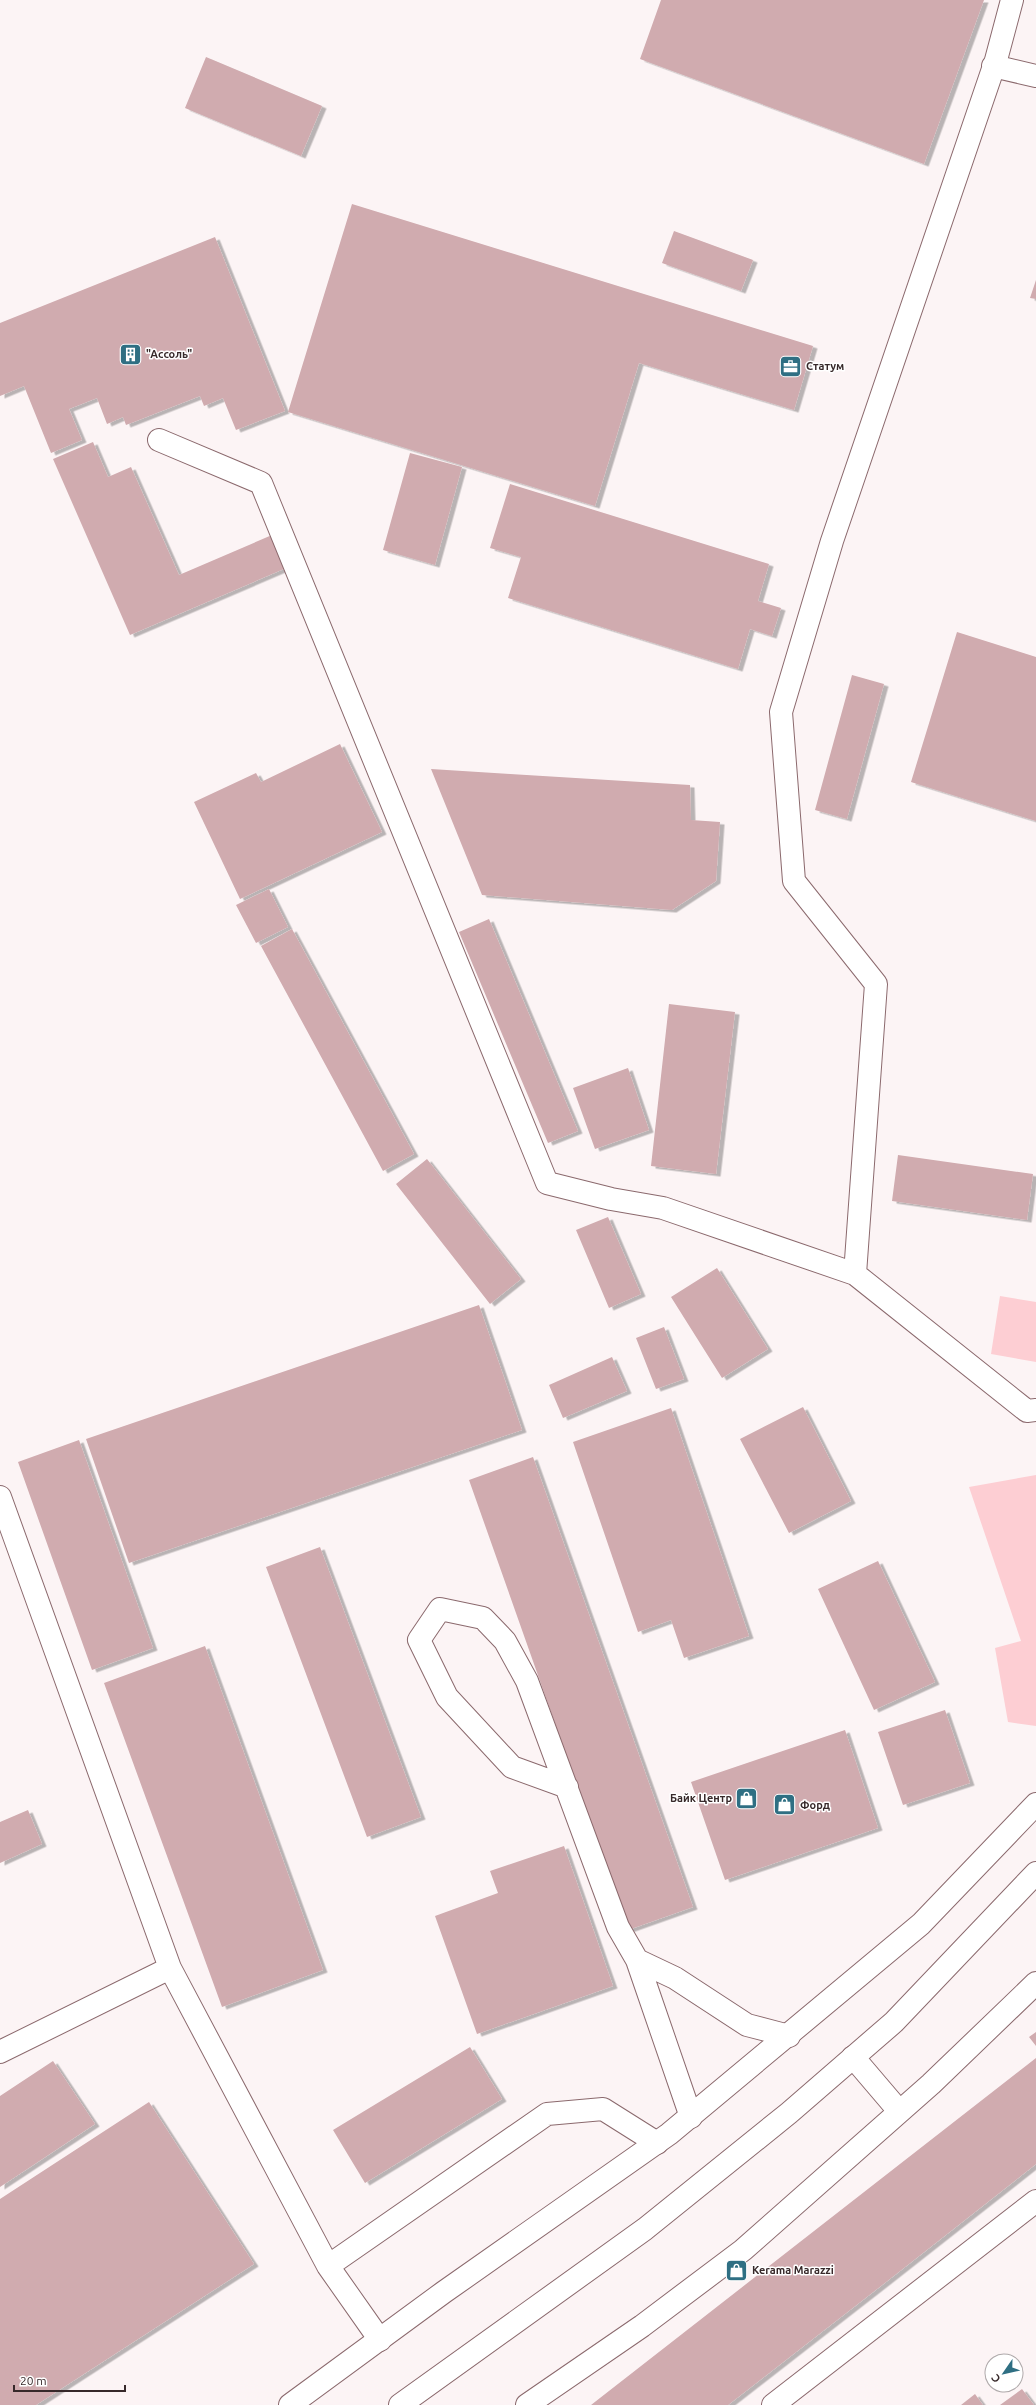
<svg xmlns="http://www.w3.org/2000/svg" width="1036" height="2405" viewBox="0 0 1036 2405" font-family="Ubuntu,sans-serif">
  <defs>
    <filter id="shadow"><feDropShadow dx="4.5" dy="2.5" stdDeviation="0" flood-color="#0004"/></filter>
  </defs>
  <rect width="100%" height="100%" fill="#fcf4f5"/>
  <path fill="#fdced3" d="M1000,1296L1036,1302V1362L991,1354Z
    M1036,1475V1726L1008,1722L995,1648L1021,1641L969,1487Z"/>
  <path fill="#d0abaf" filter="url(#shadow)" d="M661,0H984L924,164L640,59Z
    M206,57L322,106L301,156L185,108Z
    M352,204L813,346L794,410L639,363L595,506L288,412Z
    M674,231L753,260L741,291L662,263Z
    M215,237L285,411L236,430L223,398L204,406L200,396L126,425L123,417L107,424L97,398L69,409L82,440L51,453L24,386L0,396V323Z
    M1036,280V299L1030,298Z
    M93,442L108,477L131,467L179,575L272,535L286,568L130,635L53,459Z
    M410,453L462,467L435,565L383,550Z
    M510,484L769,564L758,601L781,608L772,636L750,629L738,669L508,598L521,557L490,548Z
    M957,632L1036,657V821L911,782Z
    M852,675L884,684L847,819L815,810Z
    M340,744L382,832L240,899L194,802L256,773L261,782Z
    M431,769L690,785L691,820L720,822L716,881L672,910L482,895Z
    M269,889L288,927L256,943L236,905Z
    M489,919L578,1131L548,1143L459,932Z
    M292,929L414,1154L383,1171L261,946Z
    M669,1004L735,1012L716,1174L651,1166Z
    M628,1068L649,1130L595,1149L573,1088Z
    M898,1155L1033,1174L1027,1220L892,1201Z
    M427,1159L521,1279L490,1304L396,1184Z
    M608,1217L641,1294L609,1308L576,1230Z
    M717,1268L768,1349L722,1378L671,1297Z
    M479,1305L522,1430L129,1563L86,1439Z
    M664,1327L684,1379L656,1389L636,1338Z
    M612,1357L627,1391L563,1418L549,1385Z
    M803,1407L851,1501L789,1533L740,1439Z
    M671,1408L749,1636L684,1658L671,1620L638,1632L573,1442Z
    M79,1440L153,1648L92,1670L18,1462Z
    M533,1457L693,1907L628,1930L469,1480Z
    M320,1547L421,1817L367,1837L266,1567Z
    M878,1561L935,1682L874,1710L818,1589Z
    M205,1646L323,1970L222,2007L104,1683Z
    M945,1710L970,1783L903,1805L878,1732Z
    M845,1730L878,1828L725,1880L691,1782Z
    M28,1810L42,1844L0,1863V1822Z
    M564,1846L613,1986L477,2034L435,1916L498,1893L490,1871Z
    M1036,2032V2046L1029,2037Z
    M470,2047L502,2099L365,2183L333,2130Z
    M1036,2058V2164L886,2282L728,2405H591Z
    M53,2061L95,2124L0,2187V2096Z
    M149,2102L254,2264L36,2405H0V2199Z
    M1022,2389L1034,2405H1000Z
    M975,2394L983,2405H961Z"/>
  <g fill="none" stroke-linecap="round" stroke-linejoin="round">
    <defs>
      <path id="minor" d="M993,66L1036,76
        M159,440L261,483L547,1183L611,1199L663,1208L855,1274L1027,1411L1036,1410
        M855,1274L876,984L794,881L781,712L832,541L996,60L1012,0
        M0,1497L170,1968L328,2266L380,2340
        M567,1787L512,1767L447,1697L419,1640L440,1609L483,1618L505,1641L527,1681L618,1927L637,1960L691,2117
        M637,1960L675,1978L747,2025L789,2036
        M0,2052L170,1968
        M853,2057L899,2111
        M328,2266L547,2114L603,2109L657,2143
        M527,2405L642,2326L743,2250L931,2084L1036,1983
        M773,2405L1036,2201"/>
      <path id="major" d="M290,2405L444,2292L669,2134L921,1924L1036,1804
        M400,2405L645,2229L789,2113L894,2022L1036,1873"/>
    </defs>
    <use href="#minor" stroke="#8b696d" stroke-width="24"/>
    <use href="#major" stroke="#8b696d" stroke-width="24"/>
    <use href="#minor" stroke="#fff" stroke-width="22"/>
    <use href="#major" stroke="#fff" stroke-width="22"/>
  </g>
  <defs>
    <symbol id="building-square" viewBox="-11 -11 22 22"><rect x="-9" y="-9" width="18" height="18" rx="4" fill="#2f6f83" stroke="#fff"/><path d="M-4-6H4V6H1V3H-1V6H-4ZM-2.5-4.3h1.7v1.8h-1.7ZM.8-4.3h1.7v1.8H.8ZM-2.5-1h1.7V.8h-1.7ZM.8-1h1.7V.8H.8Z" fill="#fff"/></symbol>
    <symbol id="office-square" viewBox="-11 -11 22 22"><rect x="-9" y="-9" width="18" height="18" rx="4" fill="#2f6f83" stroke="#fff"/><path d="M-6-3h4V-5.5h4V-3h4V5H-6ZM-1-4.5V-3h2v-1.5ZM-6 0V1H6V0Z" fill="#fff"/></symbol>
    <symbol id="shop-square" viewBox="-11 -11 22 22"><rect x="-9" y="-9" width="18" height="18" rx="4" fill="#2f6f83" stroke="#fff"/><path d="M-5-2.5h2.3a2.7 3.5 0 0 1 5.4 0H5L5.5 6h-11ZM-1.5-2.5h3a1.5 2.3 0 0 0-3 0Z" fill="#fff"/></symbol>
  </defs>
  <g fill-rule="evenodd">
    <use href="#building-square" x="118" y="342" width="25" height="25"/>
    <use href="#office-square" x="778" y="354" width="25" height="25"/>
    <use href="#shop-square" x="734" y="1786" width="25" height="25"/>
    <use href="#shop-square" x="772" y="1792" width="25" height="25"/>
    <use href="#shop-square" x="724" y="2258" width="25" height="25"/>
  </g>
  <g text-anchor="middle" stroke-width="3" stroke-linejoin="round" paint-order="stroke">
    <g font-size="11" font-weight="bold" fill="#37292a" stroke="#fff" text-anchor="start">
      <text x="146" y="358">"Ассоль"</text>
      <text x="806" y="370">Статум</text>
      <text x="732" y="1802" text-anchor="end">Байк Центр</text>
      <text x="800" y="1809">Форд</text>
      <text x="752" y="2274">Kerama Marazzi</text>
    </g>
  </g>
  <g transform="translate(1004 2373) rotate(236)"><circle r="19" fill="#ffffff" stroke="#afa9aa"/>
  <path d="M0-3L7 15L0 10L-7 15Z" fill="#2f6f83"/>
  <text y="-6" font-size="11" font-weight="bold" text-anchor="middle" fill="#37292a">С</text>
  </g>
  <path d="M14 2385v6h111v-6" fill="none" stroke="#37292a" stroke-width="2"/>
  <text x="20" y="2385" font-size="12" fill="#37292a" stroke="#ffffff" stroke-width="3" paint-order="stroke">20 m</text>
</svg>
